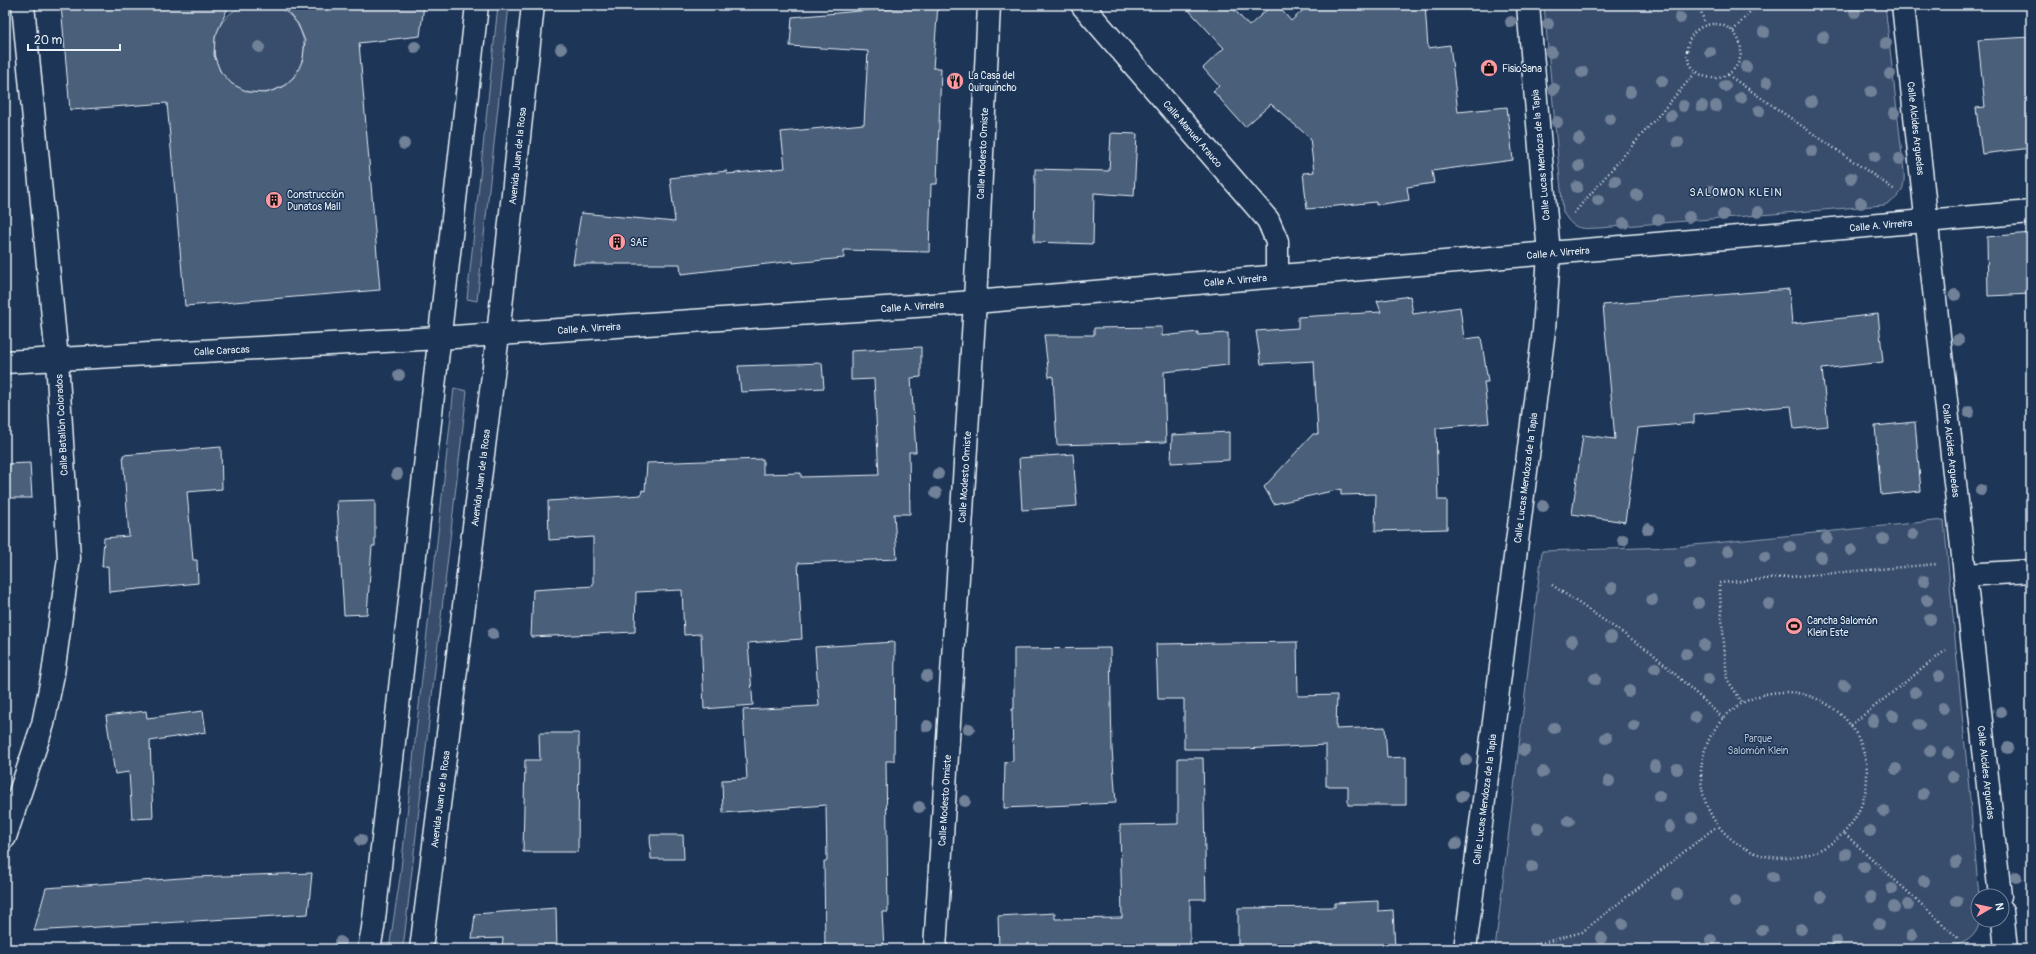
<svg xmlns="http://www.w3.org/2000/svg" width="2036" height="954" viewBox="0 0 2036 954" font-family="Pangolin,sans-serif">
  <rect width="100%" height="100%" fill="#1d3557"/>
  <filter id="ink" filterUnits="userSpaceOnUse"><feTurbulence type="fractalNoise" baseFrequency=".025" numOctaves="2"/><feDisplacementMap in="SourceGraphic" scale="8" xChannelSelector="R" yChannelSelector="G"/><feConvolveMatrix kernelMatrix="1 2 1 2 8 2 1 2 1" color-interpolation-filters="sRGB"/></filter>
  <g filter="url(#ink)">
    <path fill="#374d6c" stroke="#909fb2" d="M214 48a45 45 0 1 1 90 0a45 45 0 1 1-90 0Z
      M498,5H509L477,301L467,299Z
      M1544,5H1885L1904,172C1905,189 1901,198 1884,205L1599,228C1580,229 1573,230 1563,212Z
      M454,388L467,391L404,940L402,949H389L400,878Z
      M1944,520L1979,896H1978V920H1980C1975,950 1942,947 1919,949H1495L1542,551L1674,547Z"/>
    <path fill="#495e7a" stroke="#e8f1f8" d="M61,5H229L215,37L214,55L220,71L232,84L248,92L266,93L283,87L296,75L303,59L305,41L298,24L282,5H424L420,36L359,43L380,290L185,306L167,103L70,110Z
      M928,5H938L933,68H941L937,184H931L929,252L844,250V258L793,263V261L681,274L680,264H573L581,213L675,222L670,178L727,171V174L785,168L781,132L864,124L868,51L790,46L792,17Z
      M1184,5H1230L1249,26L1272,5H1277L1291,21L1309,5H1425L1428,48L1450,45L1458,112L1507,107L1513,160L1432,171L1434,183L1407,187L1409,200L1376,205V202L1307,209L1303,173L1314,172L1310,138L1271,104L1245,127L1213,91L1219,86L1203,68L1224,48Z
      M2031,37V148L1982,154L1976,108L1985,107L1978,40Z
      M1111,133L1137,134L1134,196L1094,193L1093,244L1034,242L1035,169L1109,171Z
      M2031,233V294L1988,296L1987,237Z
      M1789,289L1792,324L1878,314L1883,362L1822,369L1828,426L1794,429L1791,406L1694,414V423L1638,428L1625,522L1572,514L1583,435L1615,439L1603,305Z
      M1410,296L1413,314L1460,307L1464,339L1481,337L1488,382H1484L1489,423L1436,428L1438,500H1447V529L1375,531L1376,494L1341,495V489L1274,504L1264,487L1313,434H1318L1314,361L1261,364L1256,331L1298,328V317L1381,312L1377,301Z
      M1162,327V336L1198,332V335L1228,333V365L1164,372L1166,442L1057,445L1053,376L1049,377L1044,335H1094V328Z
      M921,347V377L911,378L916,452H909L910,514H894L897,559L798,563L802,639L748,643L753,705L704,709L701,634L684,635L682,590L636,592L635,632L531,637L533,590L593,586V537L549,540L548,501L641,495L642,490L645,491L647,463L763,459V474L801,473V477L879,475L874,379L851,380V351Z
      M822,363L824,388L741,392L738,366Z
      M1915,422L1921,491L1881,495L1875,426Z
      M1229,432V460L1171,463L1172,435Z
      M221,447L222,489L187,492L193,560H197L198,583L109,592L108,566L102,567L104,538L129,536L123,455Z
      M1073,454L1077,506L1022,510L1019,458Z
      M30,463L32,498H5V464Z
      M375,500V546H372L367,614L344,615L337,501Z
      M895,642L894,761H886L888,912H882L884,949H825L824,861H827L826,805L723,813L722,780L747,779L743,710L819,706L815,647Z
      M1297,642L1298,696L1337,695L1336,729L1385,727L1387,758L1406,757V805H1348V786H1326V745L1243,749H1184V699H1158L1156,644Z
      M1110,648L1112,749L1116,803L1004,808L1005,762L1013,761L1012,709H1014V649Z
      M146,711L147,718L203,711L206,732L150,741L153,818L132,819L129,772L115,774L106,716Z
      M539,733H579L578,852H523L525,760H540Z
      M1178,758H1203L1206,899H1190V949H999L998,916L1055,913V919L1122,918L1120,825L1178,824Z
      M650,835H683L684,859H651Z
      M312,873L308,914L34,931L46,888L195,877Z
      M1378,901V911L1393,910L1395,949H1238V908L1335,907V903Z
      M556,908L557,949H502L503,938L472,939L475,914Z"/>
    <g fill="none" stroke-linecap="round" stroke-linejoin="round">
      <defs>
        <g id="minor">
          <path id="s1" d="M1082,5L1268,220L1277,241V275"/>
          <path id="s2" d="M1903,5L2000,896"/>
          <path id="s3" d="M5,362L439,338L975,302L2031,212"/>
          <path d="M1965,575L2031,571"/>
          <path d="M5,837L43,724L53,674L69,558L57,359L23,5"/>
          <path d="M2002,911L2006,949"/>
          <path id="s4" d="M935,949L975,302L989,5"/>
          <path id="s5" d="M1465,949L1544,330L1549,254L1528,5"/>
        </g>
        <g id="secondary">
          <path d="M369,949L373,928L477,5"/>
          <path id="s6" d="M421,949L498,335L533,5"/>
        </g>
      </defs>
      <use href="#minor" stroke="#e8f1f8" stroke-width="25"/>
      <use href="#secondary" stroke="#e8f1f8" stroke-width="25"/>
      <path stroke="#e8f1f8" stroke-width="2.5" stroke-dasharray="1 3" stroke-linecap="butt" d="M1699,5L1705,24
        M1687 51a27 27 0 1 1 54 0a27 27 0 1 1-54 0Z
        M1733,31L1756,5
        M1728,75L1895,190
        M1574,213L1696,72
        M1552,585L1652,653L1723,718
        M1701 775a83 83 0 1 1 166 0a83 83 0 1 1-166 0Z
        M1742,702L1727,679L1719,583L1937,564
        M1851,725L1946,650
        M1845,834L1959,939
        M1520,949L1582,932L1717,826"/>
      <use href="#minor" stroke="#1d3557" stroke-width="22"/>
      <use href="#secondary" stroke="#1d3557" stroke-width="22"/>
    </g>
    <g fill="#708198">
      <circle cx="1855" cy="12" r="6"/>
      <circle cx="1680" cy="18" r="6"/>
      <circle cx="1511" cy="22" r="6"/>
      <circle cx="1548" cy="24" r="6"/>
      <circle cx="1764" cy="32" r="6"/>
      <circle cx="1823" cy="37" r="6"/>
      <circle cx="1886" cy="43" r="6"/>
      <circle cx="259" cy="47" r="6"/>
      <circle cx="415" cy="47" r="6"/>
      <circle cx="561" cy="49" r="6"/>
      <circle cx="1551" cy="52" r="6"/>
      <circle cx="1710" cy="52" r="6"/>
      <circle cx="1746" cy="67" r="6"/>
      <circle cx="1582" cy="72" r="6"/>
      <circle cx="1890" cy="74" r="6"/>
      <circle cx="1662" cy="81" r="6"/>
      <circle cx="1767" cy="82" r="6"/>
      <circle cx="1725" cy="86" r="6"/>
      <circle cx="1554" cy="89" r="6"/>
      <circle cx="1630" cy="92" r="6"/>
      <circle cx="1871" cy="92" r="6"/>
      <circle cx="1741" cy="98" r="6"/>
      <circle cx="1811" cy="102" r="6"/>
      <circle cx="1683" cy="106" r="6"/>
      <circle cx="1702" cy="106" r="6"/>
      <circle cx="1716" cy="106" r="6"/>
      <circle cx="1759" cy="111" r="6"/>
      <circle cx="1894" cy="113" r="6"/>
      <circle cx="1671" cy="116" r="6"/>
      <circle cx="1610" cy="119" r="6"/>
      <circle cx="1557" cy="122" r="6"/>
      <circle cx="1579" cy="139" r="6"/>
      <circle cx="1678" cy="142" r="6"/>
      <circle cx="404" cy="144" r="6"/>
      <circle cx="1812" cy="151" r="6"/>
      <circle cx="1875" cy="156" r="6"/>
      <circle cx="1899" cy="159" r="6"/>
      <circle cx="1579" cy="166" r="6"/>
      <circle cx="1851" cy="178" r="6"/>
      <circle cx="1615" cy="181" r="6"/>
      <circle cx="1577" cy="187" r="6"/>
      <circle cx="1711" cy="191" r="6"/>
      <circle cx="1637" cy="195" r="6"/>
      <circle cx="1598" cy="200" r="6"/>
      <circle cx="1861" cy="203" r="6"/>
      <circle cx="1758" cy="212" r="6"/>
      <circle cx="1723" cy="215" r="6"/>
      <circle cx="1689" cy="217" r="6"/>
      <circle cx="1658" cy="220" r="6"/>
      <circle cx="1624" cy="223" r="6"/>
      <circle cx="1955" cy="295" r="6"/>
      <circle cx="1958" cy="340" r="6"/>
      <circle cx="399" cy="375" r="6"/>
      <circle cx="1969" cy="412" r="6"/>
      <circle cx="397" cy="474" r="6"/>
      <circle cx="938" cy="474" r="6"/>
      <circle cx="1981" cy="490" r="6"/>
      <circle cx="936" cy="493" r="6"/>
      <circle cx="1543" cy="506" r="6"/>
      <circle cx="1648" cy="529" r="6"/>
      <circle cx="1913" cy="534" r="6"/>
      <circle cx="1827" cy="538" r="6"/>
      <circle cx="1883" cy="539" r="6"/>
      <circle cx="1623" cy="540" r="6"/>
      <circle cx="1790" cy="547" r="6"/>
      <circle cx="1851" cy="550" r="6"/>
      <circle cx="1728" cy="551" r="6"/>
      <circle cx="1765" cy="557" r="6"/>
      <circle cx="1821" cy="557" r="6"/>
      <circle cx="1690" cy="563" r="6"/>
      <circle cx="1924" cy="581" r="6"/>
      <circle cx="1612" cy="588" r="6"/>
      <circle cx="1652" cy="600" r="6"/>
      <circle cx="1927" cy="600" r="6"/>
      <circle cx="1698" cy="603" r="6"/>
      <circle cx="1769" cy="604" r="6"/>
      <circle cx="1930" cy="619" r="6"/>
      <circle cx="493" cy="634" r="6"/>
      <circle cx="1611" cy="637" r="6"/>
      <circle cx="1572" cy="641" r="6"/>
      <circle cx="1704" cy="645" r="6"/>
      <circle cx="1686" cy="654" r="6"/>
      <circle cx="1655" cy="668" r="6"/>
      <circle cx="927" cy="676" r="6"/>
      <circle cx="1939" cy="676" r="6"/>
      <circle cx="1595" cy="679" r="6"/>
      <circle cx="1708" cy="679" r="6"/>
      <circle cx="1844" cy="685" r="6"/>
      <circle cx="1629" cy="691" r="6"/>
      <circle cx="1915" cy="692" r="6"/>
      <circle cx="1943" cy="708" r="6"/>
      <circle cx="2001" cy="712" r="6"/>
      <circle cx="1893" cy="716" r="6"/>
      <circle cx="1695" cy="717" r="6"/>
      <circle cx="1873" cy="721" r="6"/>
      <circle cx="1919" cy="725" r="6"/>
      <circle cx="927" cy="726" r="6"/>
      <circle cx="1634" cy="726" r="6"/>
      <circle cx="1554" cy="728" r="6"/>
      <circle cx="969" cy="729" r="6"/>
      <circle cx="1606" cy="738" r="6"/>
      <circle cx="2008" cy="748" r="6"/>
      <circle cx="1524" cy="750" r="6"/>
      <circle cx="1930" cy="751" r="6"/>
      <circle cx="1948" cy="753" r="6"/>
      <circle cx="1466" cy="760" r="6"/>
      <circle cx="1655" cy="766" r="6"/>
      <circle cx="1677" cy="769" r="6"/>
      <circle cx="1896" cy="769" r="6"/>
      <circle cx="1543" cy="772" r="6"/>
      <circle cx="1953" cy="777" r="6"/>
      <circle cx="1609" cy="781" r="6"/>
      <circle cx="1923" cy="794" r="6"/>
      <circle cx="1462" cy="796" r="6"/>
      <circle cx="1659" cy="796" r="6"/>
      <circle cx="965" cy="801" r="6"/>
      <circle cx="919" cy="807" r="6"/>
      <circle cx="1884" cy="811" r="6"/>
      <circle cx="1692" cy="818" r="6"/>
      <circle cx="1569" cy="821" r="6"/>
      <circle cx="1670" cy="827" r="6"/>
      <circle cx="1538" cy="828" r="6"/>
      <circle cx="1870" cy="831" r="6"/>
      <circle cx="361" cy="840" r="6"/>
      <circle cx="1456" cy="844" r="6"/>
      <circle cx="1846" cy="854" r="6"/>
      <circle cx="1956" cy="862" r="6"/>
      <circle cx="1532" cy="867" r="6"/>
      <circle cx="1864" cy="867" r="6"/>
      <circle cx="1773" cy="877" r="6"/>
      <circle cx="2016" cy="877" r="6"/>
      <circle cx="1924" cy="881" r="6"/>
      <circle cx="1892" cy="889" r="6"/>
      <circle cx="1677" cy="894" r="6"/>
      <circle cx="1821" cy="897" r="6"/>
      <circle cx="1871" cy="897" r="6"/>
      <circle cx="1957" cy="901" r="6"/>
      <circle cx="1735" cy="902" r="6"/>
      <circle cx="1908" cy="905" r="6"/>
      <circle cx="1894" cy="907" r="6"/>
      <circle cx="1623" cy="924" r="6"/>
      <circle cx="1879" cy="924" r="6"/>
      <circle cx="1801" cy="929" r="6"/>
      <circle cx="1762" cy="930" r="6"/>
      <circle cx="1912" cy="935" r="6"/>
      <circle cx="1601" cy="938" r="6"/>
      <circle cx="1711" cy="940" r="6"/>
      <circle cx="1836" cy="941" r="6"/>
      <circle cx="340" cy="942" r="6"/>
    </g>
  </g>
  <defs>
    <symbol id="shop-disc" viewBox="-11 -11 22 22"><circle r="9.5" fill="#ff9aa2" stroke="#1d3557"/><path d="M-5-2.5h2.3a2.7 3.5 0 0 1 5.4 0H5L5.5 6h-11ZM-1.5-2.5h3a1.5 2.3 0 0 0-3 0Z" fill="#111"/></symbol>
    <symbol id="restaurant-disc" viewBox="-11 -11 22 22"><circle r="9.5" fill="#ff9aa2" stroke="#1d3557"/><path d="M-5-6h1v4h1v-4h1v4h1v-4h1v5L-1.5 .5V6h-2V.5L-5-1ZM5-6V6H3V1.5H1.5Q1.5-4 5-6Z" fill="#111"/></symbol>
    <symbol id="building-disc" viewBox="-11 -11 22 22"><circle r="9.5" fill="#ff9aa2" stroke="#1d3557"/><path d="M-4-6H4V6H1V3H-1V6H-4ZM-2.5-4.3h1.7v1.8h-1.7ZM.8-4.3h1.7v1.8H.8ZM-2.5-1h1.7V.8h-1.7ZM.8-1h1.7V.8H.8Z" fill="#111"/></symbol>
    <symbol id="stadium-disc" viewBox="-11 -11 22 22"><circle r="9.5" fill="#ff9aa2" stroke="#1d3557"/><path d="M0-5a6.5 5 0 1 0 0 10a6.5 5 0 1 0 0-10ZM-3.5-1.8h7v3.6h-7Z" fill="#111"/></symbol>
  </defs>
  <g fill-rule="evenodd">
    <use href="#shop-disc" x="1479" y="58" width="20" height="20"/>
    <use href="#restaurant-disc" x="945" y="71" width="20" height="20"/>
    <use href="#building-disc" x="264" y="190" width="20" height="20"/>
    <use href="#building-disc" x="607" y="232" width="20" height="20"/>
    <use href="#stadium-disc" x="1784" y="616" width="20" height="20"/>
  </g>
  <g text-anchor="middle" stroke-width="3" stroke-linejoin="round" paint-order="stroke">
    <g font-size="10" fill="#e8f1f8" stroke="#1d3557" text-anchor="start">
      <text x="1502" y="72">FisioSana</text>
      <text x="968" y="79">La Casa del<tspan x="968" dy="12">Quirquincho</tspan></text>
      <text x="287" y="198">Construcción<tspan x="287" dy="12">Dunatos Mall</tspan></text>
      <text x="630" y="246">SAE</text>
      <text x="1807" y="624">Cancha Salomón<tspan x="1807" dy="12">Klein Este</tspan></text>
    </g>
    <g font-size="10" fill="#e8f1f8" stroke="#1d3557">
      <text dy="4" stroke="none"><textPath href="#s2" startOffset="124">Calle Alcides Arguedas</textPath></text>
      <text dy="4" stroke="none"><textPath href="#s1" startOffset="170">Calle Manuel Arauco</textPath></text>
      <text dy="4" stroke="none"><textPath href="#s4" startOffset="797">Calle Modesto Omiste</textPath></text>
      <text dy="4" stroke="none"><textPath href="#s6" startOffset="799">Avenida Juan de la Rosa</textPath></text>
      <text transform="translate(1540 155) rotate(-95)" y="4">Calle Lucas Mendoza de la Tapia</text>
      <text dy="4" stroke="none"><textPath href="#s3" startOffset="1881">Calle A. Virreira</textPath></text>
      <text dy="4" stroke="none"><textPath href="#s3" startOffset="1557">Calle A. Virreira</textPath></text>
      <text dy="4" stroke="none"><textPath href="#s3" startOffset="1233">Calle A. Virreira</textPath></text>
      <text dy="4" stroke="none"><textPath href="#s3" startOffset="909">Calle A. Virreira</textPath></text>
      <text dy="4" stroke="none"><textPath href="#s3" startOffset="585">Calle A. Virreira</textPath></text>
      <text dy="4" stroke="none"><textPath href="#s3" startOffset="217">Calle Caracas</textPath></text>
      <text transform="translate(61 425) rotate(-93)" y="4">Calle Batallón Colorados</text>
      <text dy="4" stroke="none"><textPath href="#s2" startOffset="448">Calle Alcides Arguedas</textPath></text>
      <text dy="4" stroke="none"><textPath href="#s6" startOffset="475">Avenida Juan de la Rosa</textPath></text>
      <text dy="4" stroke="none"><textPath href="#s4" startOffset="473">Calle Modesto Omiste</textPath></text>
      <text dy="4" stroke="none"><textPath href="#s5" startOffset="475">Calle Lucas Mendoza de la Tapia</textPath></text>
      <text dy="4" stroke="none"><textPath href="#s2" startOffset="772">Calle Alcides Arguedas</textPath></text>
      <text dy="4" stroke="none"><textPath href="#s6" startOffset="151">Avenida Juan de la Rosa</textPath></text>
      <text dy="4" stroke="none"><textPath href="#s5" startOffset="151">Calle Lucas Mendoza de la Tapia</textPath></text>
      <text dy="4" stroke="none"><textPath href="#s4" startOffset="149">Calle Modesto Omiste</textPath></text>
    </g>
    <g font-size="10" fill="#b3c0ce" stroke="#1d3557">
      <text x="1758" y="742">Parque<tspan x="1758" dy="12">Salomón Klein</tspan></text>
    </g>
    <g font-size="11" letter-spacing="1" fill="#e8f1f8" stroke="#1d3557">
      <text x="1736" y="196">SALOMON KLEIN</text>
    </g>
  </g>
  <rect width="2036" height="954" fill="none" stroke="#1d3557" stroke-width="20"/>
  <rect x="10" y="10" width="2016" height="934" fill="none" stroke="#e8f1f8" stroke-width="1.5" filter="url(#ink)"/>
  <g transform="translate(1990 908) rotate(81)"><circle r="19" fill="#1d3557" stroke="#6e8097"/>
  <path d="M0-3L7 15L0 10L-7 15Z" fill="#ff9aa2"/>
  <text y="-6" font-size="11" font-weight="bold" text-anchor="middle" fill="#e8f1f8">N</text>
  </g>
  <path d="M28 44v6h92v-6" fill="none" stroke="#e8f1f8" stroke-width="2"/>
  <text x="34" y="44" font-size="12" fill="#e8f1f8" stroke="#1d3557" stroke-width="3" paint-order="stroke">20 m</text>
</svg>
